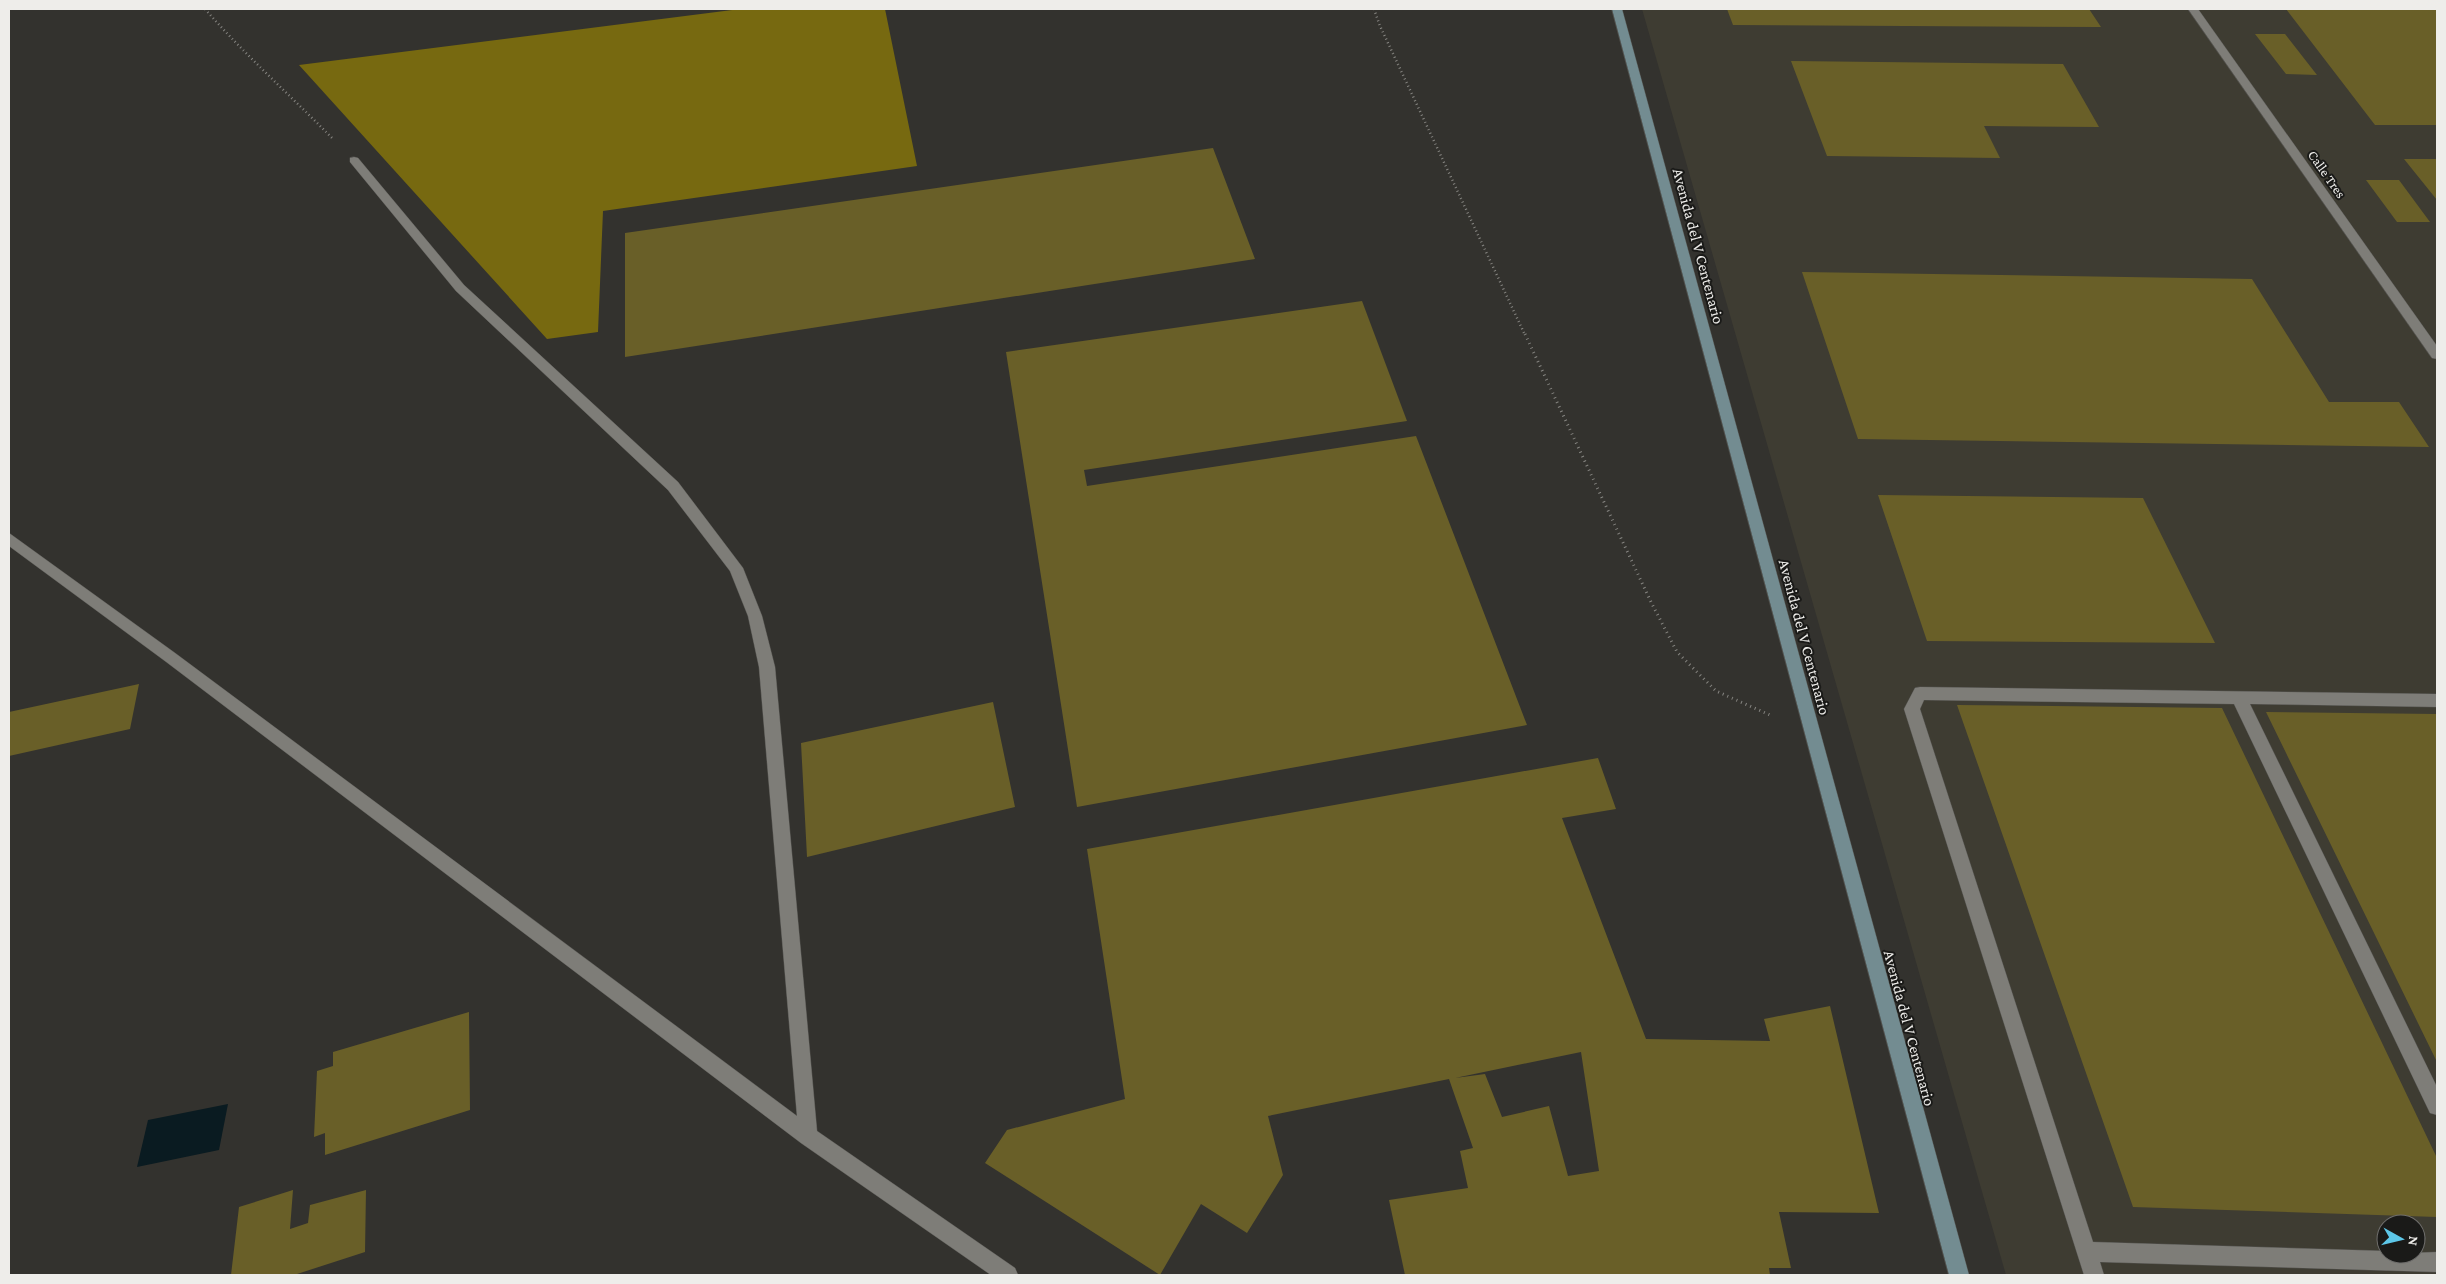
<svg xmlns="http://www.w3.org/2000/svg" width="2446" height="1284" viewBox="0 0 2446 1284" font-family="'Crimson Pro',serif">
  <rect width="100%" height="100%" fill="#33322e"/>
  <path fill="#3e3c32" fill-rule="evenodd" d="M1642,9H2437V1275H2006ZM2386,1224H2416V1254H2386Z"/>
  <path fill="#776910" d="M740,9H885L917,166L603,211L598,332L547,339L299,65Z"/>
  <path fill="#0a1b21" d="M228,1104L219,1150L137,1167L148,1120Z"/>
  <path fill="#695f28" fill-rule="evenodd" d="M1727,9H2089L2101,27L1733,25Z
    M2286,9H2437V125H2375Z
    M2255,34H2285L2317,75L2286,74Z
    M1791,61L2063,64L2099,127L1984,126L2000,158L1827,156Z
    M1213,148L1255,259L625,357V233Z
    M2404,159H2437V200Z
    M2366,180H2399L2430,222H2397Z
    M1802,272L2252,279L2329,402H2399L2429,447L1858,439Z
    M1362,301L1407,421L1084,470L1087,486L1416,436L1527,725L1077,807L1006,352Z
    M1878,495L2143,498L2215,643L1927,641Z
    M139,684L130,729L9,756V712Z
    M993,702L1015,807L807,857L801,743Z
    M1957,705L2222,708L2437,1158V1217L2133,1207Z
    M2266,712L2437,714V1062L2375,935Z
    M1598,758L1616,809L1562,818L1646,1039L1770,1041L1764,1019L1830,1006L1879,1213L1779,1212L1791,1268H1769L1770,1275H1405L1389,1200L1468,1188L1460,1151L1473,1148L1449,1079L1268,1116L1283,1175L1247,1233L1201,1204L1160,1275L985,1163L1007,1130L1125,1099L1087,849ZM1581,1052L1599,1171L1568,1176L1549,1106L1502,1117L1485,1074L1455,1078Z
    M469,1012L470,1110L325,1155V1133L314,1137L317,1071L333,1066V1052Z
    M293,1190L290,1229L308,1223L310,1205L366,1190L365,1252L294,1275H231L239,1207Z"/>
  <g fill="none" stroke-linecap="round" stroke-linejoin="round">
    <defs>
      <path id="lane" d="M354,157L358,158L464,285L678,482L743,568L762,616L775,667L817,1131L1015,1268L1018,1275H991L801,1143L165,661L9,546V533L175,653L797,1116L759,667L748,616L730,571L668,490L456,291L350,162V158Z
        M1920,687L2437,694V707L2250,704L2437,1087V1115L2430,1113L2234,704L1924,700L1920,709L2093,1242L2386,1251V1254L2437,1252V1272L2100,1262L2104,1275H2084L1904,709L1915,688Z"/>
      <path id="street" d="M2188,9H2198L2437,346V359L2432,358Z"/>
      <path id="secondary" d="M1612,9H1622L1969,1275H1949Z"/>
    </defs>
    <use href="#lane" stroke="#52514d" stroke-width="1"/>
    <use href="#street" stroke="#52514d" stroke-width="1"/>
    <use href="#secondary" stroke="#52514d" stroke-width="1"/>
    <path stroke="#868581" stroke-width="2.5" stroke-dasharray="1 3" stroke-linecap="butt" d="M205,9C245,55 290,95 333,139
      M1374,9L1380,26L1525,335"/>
    <path stroke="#868581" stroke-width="3" stroke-dasharray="1 4" stroke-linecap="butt" d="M1525,334L1651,602L1677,652L1716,691L1770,715"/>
    <use href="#lane" fill="#7e7d78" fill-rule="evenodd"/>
    <use href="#street" fill="#7e7d78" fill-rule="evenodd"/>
    <use href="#secondary" fill="#738c91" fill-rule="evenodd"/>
  </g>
  <g text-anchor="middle" stroke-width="4" stroke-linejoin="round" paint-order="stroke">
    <g font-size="14" fill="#eeedea" stroke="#1a1a18">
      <text transform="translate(2327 174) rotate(55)" y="5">Calle Tres</text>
    </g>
    <g font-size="16" fill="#eeedea" stroke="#1a1a18">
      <text transform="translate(1699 246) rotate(75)" y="6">Avenida del V Centenario</text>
      <text transform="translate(1805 637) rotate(75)" y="6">Avenida del V Centenario</text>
      <text transform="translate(1910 1028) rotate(75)" y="6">Avenida del V Centenario</text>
    </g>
  </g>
  <rect width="2446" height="1284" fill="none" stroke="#eeedea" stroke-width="20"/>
  <g transform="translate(2401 1239) rotate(98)"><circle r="24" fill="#1a1a18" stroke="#6f6e6c"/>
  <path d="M0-4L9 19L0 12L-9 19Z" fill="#5dc7e8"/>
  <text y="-8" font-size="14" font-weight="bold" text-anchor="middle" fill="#eeedea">N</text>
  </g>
</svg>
